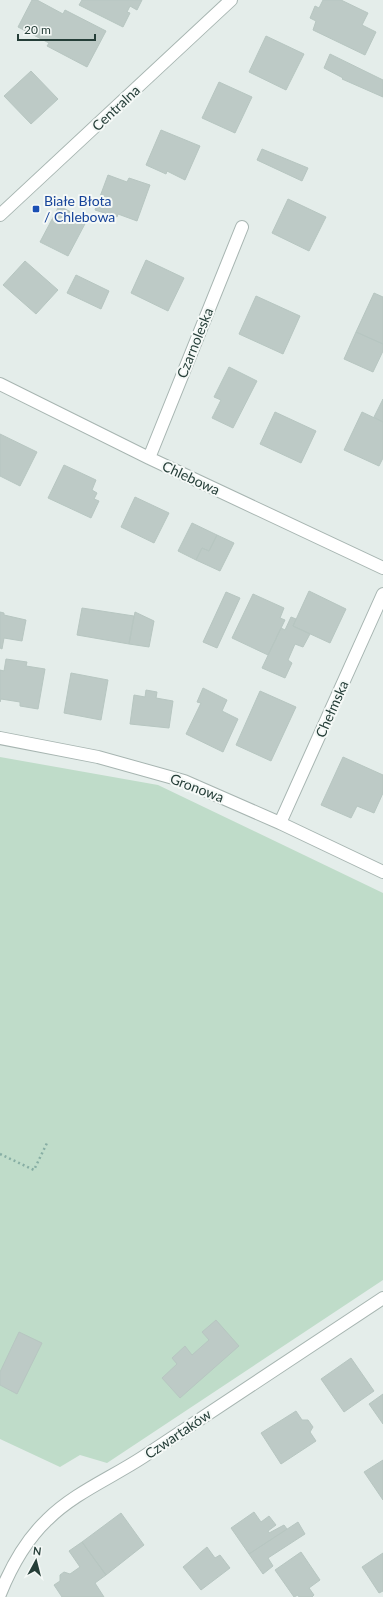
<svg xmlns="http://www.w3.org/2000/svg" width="383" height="1597" viewBox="0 0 383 1597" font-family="Lato,sans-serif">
  <rect width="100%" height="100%" fill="#e4edea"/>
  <path fill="#bfdcc9" d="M0,757L158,785L383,893V1280L107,1463L80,1455L60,1467L0,1439Z"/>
  <path fill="#bdcac6" stroke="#b7c6c1" d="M32,0H37L63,14L65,10L106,31L87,67L47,46L49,43L18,27Z
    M82,0H142L137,10L130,6L127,12L130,13L123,27L79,5Z
    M323,0H341L368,13L362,25L376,32L365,55L313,30L316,21L310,18L315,6L319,8Z
    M266,36L304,54L286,90L249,72Z
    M330,54L383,80V97L342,79L343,78L324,68Z
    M31,71L58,99L31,124L4,96Z
    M219,82L252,97L235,133L202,118Z
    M161,130L200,146L185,180L167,171L166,174L146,165Z
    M262,149L308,168L302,181L257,160Z
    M108,175L127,182L129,178L150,185L137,221L118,214L117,217L95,210Z
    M288,199L326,217L309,251L272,233Z
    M59,206L87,220L68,256L40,242Z
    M146,260L184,278L168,311L131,293Z
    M25,261L58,290L36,314L3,285Z
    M76,275L109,291L101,309L67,293Z
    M374,293L383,297V344L356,332Z
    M256,296L300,316L283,354L239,334Z
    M356,332L383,344V351L373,372L344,359Z
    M229,367L257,381L233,428L212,418L221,400L214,397Z
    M383,399V422L374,417Z
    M275,412L316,431L301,463L260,444Z
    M362,412L383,422V458L379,466L344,450Z
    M0,434L37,452L20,486L0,476Z
    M64,465L96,480L92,490L97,493L94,499L99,501L91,518L48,498Z
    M135,497L169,513L154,543L121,527Z
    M192,523L217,535L209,551L202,548L196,560L178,551Z
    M217,535L234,543L220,571L196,560L202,548L209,551Z
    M309,591L346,609L330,643L293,626Z
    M226,592L240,598L217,648L203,642Z
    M253,594L284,608L280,618L285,620L268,655L232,638Z
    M82,608L134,616L129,644L77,635Z
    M0,612L4,613V615L26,620L22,641L4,638L2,649L0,648Z
    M135,612L154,621L149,647L129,644Z
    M291,617L296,619L293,626L310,634L303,647L295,644L288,660L292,663L285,678L262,668L281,628L285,630Z
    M6,659L27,662L26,666L45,669L38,709L20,706V702L1,699L0,702V670L4,671Z
    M71,673L108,680L101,720L64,713Z
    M203,688L227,700L222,711L238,719L223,752L186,734L201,703L197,702Z
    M146,690L157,692L156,698L173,701L169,728L130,724L134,695L145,697Z
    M260,691L296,707L271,761L236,745Z
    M343,757L383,775V793L374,813L357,806L351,818L321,805Z
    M216,1320L239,1346L180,1398L162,1378L177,1364L172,1358L185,1346L192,1355L209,1340L202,1332Z
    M19,1332L42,1343L17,1394L0,1385V1372Z
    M351,1358L374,1391L344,1412L321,1379Z
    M383,1394V1424L369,1404Z
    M296,1411L302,1420H308L313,1427L310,1432L316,1441L281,1464L261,1433Z
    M383,1460V1500L364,1472Z
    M254,1512L261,1522L269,1516L276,1525L268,1531L269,1533L284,1525L287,1529L249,1554L231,1528Z
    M121,1513L144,1545L106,1575L82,1542Z
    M298,1522L305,1534L268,1558L273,1566L263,1574L249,1554Z
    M82,1542L106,1575L95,1583L104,1597H62L54,1585L60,1581V1575L64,1572L70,1574L80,1567L69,1551Z
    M207,1547L215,1558L220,1555L230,1568L201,1590L183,1567Z
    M301,1552L320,1580L309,1588L314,1595L312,1597H299L298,1595L294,1597L275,1570Z
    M383,1553V1591L379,1593L362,1567Z"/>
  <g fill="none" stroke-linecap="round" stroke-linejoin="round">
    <defs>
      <path id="minor" d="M0,384L149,458L383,568
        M149,458L242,227
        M0,738L98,757L184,781L280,823L383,872
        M280,823L383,594
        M0,1594C11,1567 25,1541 47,1520C74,1493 111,1478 143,1457C223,1404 303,1351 383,1298"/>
      <path id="tertiary" d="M0,215L231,0"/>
    </defs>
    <use href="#minor" stroke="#a7b5b1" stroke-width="14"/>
    <use href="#tertiary" stroke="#a7b5b1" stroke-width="14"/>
    <path stroke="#87aea4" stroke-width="2.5" stroke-dasharray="2 3" stroke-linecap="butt" d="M0,1154L34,1170L47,1143"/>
    <use href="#minor" stroke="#fff" stroke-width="12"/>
    <use href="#tertiary" stroke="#fff" stroke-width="12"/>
  </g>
  <rect fill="#1a4fb4" stroke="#f5f9f7" stroke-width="1.5" x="32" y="205" width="8" height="8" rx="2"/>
  <g text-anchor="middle" stroke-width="4" stroke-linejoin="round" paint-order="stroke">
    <g font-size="14" fill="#253e38" stroke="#f5f9f7">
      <text transform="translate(116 108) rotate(-43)" y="5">Centralna</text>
      <text transform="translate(195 343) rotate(-68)" y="5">Czarnoleska</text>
      <text transform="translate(191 478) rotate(25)" y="5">Chlebowa</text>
      <text transform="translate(332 709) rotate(-66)" y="5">Chełmska</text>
      <text transform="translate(197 788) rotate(21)" y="5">Gronowa</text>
      <text transform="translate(178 1434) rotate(-34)" y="5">Czwartaków</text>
    </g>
    <g font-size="14" fill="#164399" stroke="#f5f9f7" text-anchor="start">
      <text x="44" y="206">Białe Błota<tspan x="44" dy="16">/ Chlebowa</tspan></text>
    </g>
  </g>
  <g transform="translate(36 1561) rotate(7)" stroke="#f5f9f7" stroke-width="3" paint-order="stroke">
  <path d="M0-3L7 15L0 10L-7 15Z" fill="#253e38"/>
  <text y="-6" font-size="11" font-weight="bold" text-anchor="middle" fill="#253e38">N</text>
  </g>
  <path d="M18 34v6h77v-6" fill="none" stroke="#253e38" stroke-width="2"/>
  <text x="24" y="34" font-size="12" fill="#253e38" stroke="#f5f9f7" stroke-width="3" paint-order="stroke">20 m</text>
</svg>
